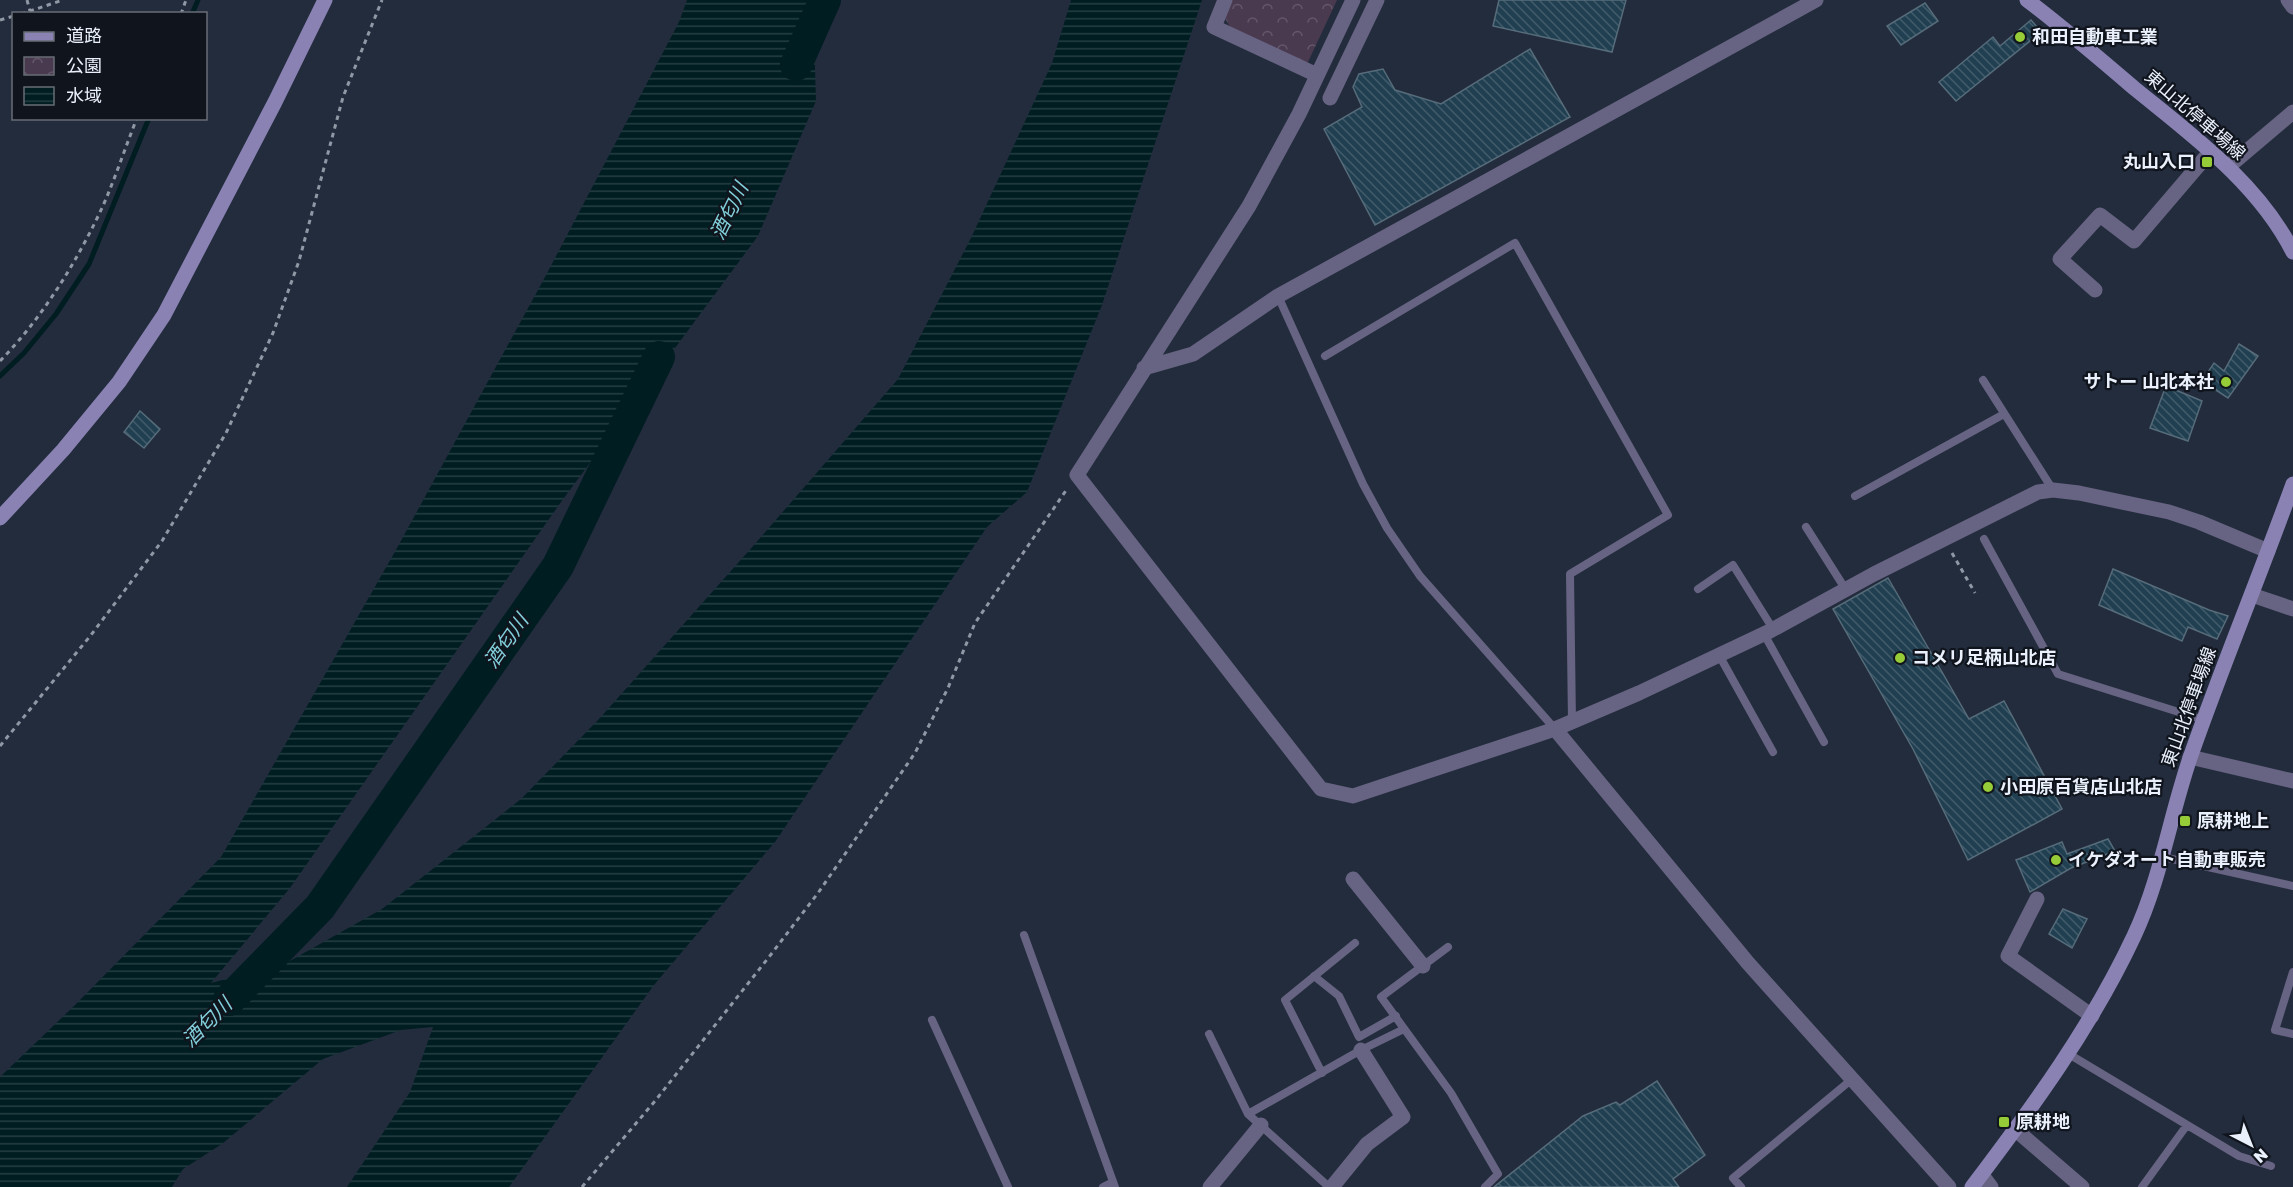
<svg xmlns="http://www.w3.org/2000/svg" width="2293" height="1187" viewBox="0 0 2293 1187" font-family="'Golos Text','Noto Sans JP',sans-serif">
  <defs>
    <pattern id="park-crowns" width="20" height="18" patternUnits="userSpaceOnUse" patternTransform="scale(1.5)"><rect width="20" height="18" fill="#4a3a50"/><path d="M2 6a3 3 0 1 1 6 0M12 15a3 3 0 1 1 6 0" fill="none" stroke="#64576a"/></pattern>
    <pattern id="water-rules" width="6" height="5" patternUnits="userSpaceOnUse" patternTransform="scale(1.5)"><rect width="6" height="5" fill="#001d22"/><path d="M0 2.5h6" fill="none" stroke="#253e43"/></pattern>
    <pattern id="building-back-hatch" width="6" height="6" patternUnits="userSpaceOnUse" patternTransform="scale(1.5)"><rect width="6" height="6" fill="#203f51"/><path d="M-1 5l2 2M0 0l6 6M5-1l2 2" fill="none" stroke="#415b6b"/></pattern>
  </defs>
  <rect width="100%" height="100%" fill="#232c3d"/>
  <path fill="url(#park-crowns)" d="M1231,0H1337L1307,64L1231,29L1225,18Z"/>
  <path fill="url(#water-rules)" d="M687,0H813L816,101L758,236L561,502L290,888L211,983L288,962L382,909L521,799L599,719L754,545L898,379L971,238L1052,63L1071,0H1202L1102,305L1027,492L987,527L775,842L654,985L509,1187H347L410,1092L433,1027L401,1030L323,1059L222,1144L183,1169L172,1187H0V1077L74,1006L221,857L397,548L545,277L679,22Z"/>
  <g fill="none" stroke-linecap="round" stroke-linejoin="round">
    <path stroke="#001d22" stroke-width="5" d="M192,14L198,0
      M0,376L24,353L56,314L89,264L149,118"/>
    <path stroke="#001d22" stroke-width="32" d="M796,65L825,0
      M229,1000L320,907L558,566L659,357"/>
  </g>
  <path fill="url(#building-back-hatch)" stroke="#566c7a" stroke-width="1.5" d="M1499,0H1626L1612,52L1493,26Z
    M1925,3L1938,21L1901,45L1887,26Z
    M2031,20L2041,32L1956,101L1939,82L1993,37L2000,46Z
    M1530,49L1570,117L1375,225L1324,129L1362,107L1353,87L1359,74L1383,69L1395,90L1441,104Z
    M2239,344L2258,356L2228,398L2202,381L2214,363L2224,371Z
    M2166,386L2202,401L2188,441L2150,428Z
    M140,411L160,429L144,448L124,432Z
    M2113,569L2209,610L2228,616L2217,639L2188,627L2182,641L2099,605Z
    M1888,578L1969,719L2004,701L2062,809L1968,860L1913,749L1833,609Z
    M2108,839L2115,851L2071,868L2030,892L2016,860L2062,842L2067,854Z
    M2063,909L2087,919L2072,948L2049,934Z
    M1657,1081L1705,1155L1673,1179L1679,1187H1494L1583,1116L1616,1102L1620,1105Z"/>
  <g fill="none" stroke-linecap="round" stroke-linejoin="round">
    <path stroke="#9098a6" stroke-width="3" stroke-dasharray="4.5 4.5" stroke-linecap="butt" d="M27,0L30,11
      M21,14L63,0
      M181,14L186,0
      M0,20L14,16
      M0,361C43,317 76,263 102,208C115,179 125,148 137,118
      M1952,553L1975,593
      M0,746L91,635L162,541L226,433L273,333L299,261L343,97L382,0
      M582,1187L655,1101L769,957L818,893L915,753L948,688L975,623L1067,489"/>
    <path stroke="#676382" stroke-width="8" d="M1278,296L1363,484L1387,528L1420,576L1555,729
      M1325,356L1515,243L1668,515L1570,574L1572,722
      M1983,380L2053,490
      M1855,496L2004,414
      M1806,527L1846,590
      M1984,539L2058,674L2204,720
      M1698,589L1733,565L1773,629
      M1764,634L1824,742
      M1719,655L1773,752
      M2163,857L2293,886
      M1024,935L1115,1187
      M1448,947L1381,997L1451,1093L1498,1174L1485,1187
      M2293,972L2275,1030L2293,1034
      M1314,976L1339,996L1359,1037L1396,1016
      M932,1020L1008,1187
      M1209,1034L1248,1114L1329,1187
      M2067,1053L2239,1156L2271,1166
      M1322,1073L1285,1000L1355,943
      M1248,1114L1361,1050L1404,1029
      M1103,1187L1113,1182
      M1741,1187L1733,1178L1851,1080
      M2142,1187L2187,1125"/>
    <path stroke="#676382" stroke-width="15" d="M1225,0L1214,27L1317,75
      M1353,0L1299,114L1249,206L1077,475L1321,789L1353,796L1555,729L1639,693L1770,631L1874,574L2038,492L2053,490L2079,493L2169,512L2199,522L2268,551
      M2288,0L2293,7
      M1330,98L1377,0
      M2228,167L2293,112
      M2095,290L2060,259L2100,215L2134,241L2210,152
      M1144,368L1193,354L1278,296L1816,0
      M2252,595L2293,609
      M1555,729L1748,963L1949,1187
      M2190,757L2293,781
      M1353,879L1423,966
      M2037,899L2008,956L2092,1016
      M2016,1130L2082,1187
      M1982,1175L1991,1187
      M1210,1187L1261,1125
      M1332,1187L1367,1144L1403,1117L1361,1050"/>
    <path stroke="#8982b3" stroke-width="15" d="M2027,0C2064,28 2099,58 2134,88C2193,136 2258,183 2293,252
      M0,518L63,450L119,382L164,315L275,102L325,0
      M1972,1187C2032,1108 2092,1026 2134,936C2161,879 2170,815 2191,755C2223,664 2260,575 2293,484"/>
  </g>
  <g fill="#97cc39" stroke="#10141c" stroke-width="2">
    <circle cx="2020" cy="37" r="6"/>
    <rect x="2201" y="156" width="12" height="12" rx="3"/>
    <circle cx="2226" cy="382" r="6"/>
    <circle cx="1900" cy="658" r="6"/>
    <circle cx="1988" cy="787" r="6"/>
    <rect x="2179" y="815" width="12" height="12" rx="3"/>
    <circle cx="2056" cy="860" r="6"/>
    <rect x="1998" y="1116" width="12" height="12" rx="3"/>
  </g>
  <g text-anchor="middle" stroke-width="4.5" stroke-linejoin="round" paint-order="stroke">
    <g font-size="18" font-weight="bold" fill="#eaf1fd" stroke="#10141c" text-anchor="start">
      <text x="2032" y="43">和田自動車工業</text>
      <text x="2195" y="168" text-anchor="end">丸山入口</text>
      <text x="2214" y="388" text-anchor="end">サトー 山北本社</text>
      <text x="1912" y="664">コメリ足柄山北店</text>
      <text x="2000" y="793">小田原百貨店山北店</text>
      <text x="2197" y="827">原耕地上</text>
      <text x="2068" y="866">イケダオート自動車販売</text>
      <text x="2016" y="1128">原耕地</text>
    </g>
    <g font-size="18" fill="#eaf1fd" stroke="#10141c">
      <text transform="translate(2195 115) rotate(41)" y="6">東山北停車場線</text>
      <text transform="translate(2189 707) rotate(-70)" y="6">東山北停車場線</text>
    </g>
    <g font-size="20" font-style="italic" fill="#81cfdb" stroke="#10141c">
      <text transform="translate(729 211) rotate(-64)" y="7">酒匂川</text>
      <text transform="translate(506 641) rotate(-55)" y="7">酒匂川</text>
      <text transform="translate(207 1022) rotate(-45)" y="7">酒匂川</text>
    </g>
  </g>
  <rect x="12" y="12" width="195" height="108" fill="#10141c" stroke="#676c76" stroke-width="1.5"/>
  <rect x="24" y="32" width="30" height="9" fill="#8982b3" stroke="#676c76" stroke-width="1.5"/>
  <text x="66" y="42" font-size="18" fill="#eaf1fd">道路</text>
  <rect x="24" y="57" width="30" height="18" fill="url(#park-crowns)" stroke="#676c76" stroke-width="1.5"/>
  <text x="66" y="72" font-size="18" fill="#eaf1fd">公園</text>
  <rect x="24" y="87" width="30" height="18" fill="url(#water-rules)" stroke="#676c76" stroke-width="1.5"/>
  <text x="66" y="102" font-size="18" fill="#eaf1fd">水域</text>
  <g transform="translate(2251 1145) rotate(138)" stroke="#10141c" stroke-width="4.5" paint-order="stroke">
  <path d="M0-4.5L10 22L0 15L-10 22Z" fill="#eaf1fd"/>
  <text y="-9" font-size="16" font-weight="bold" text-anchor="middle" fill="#eaf1fd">N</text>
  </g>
</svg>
